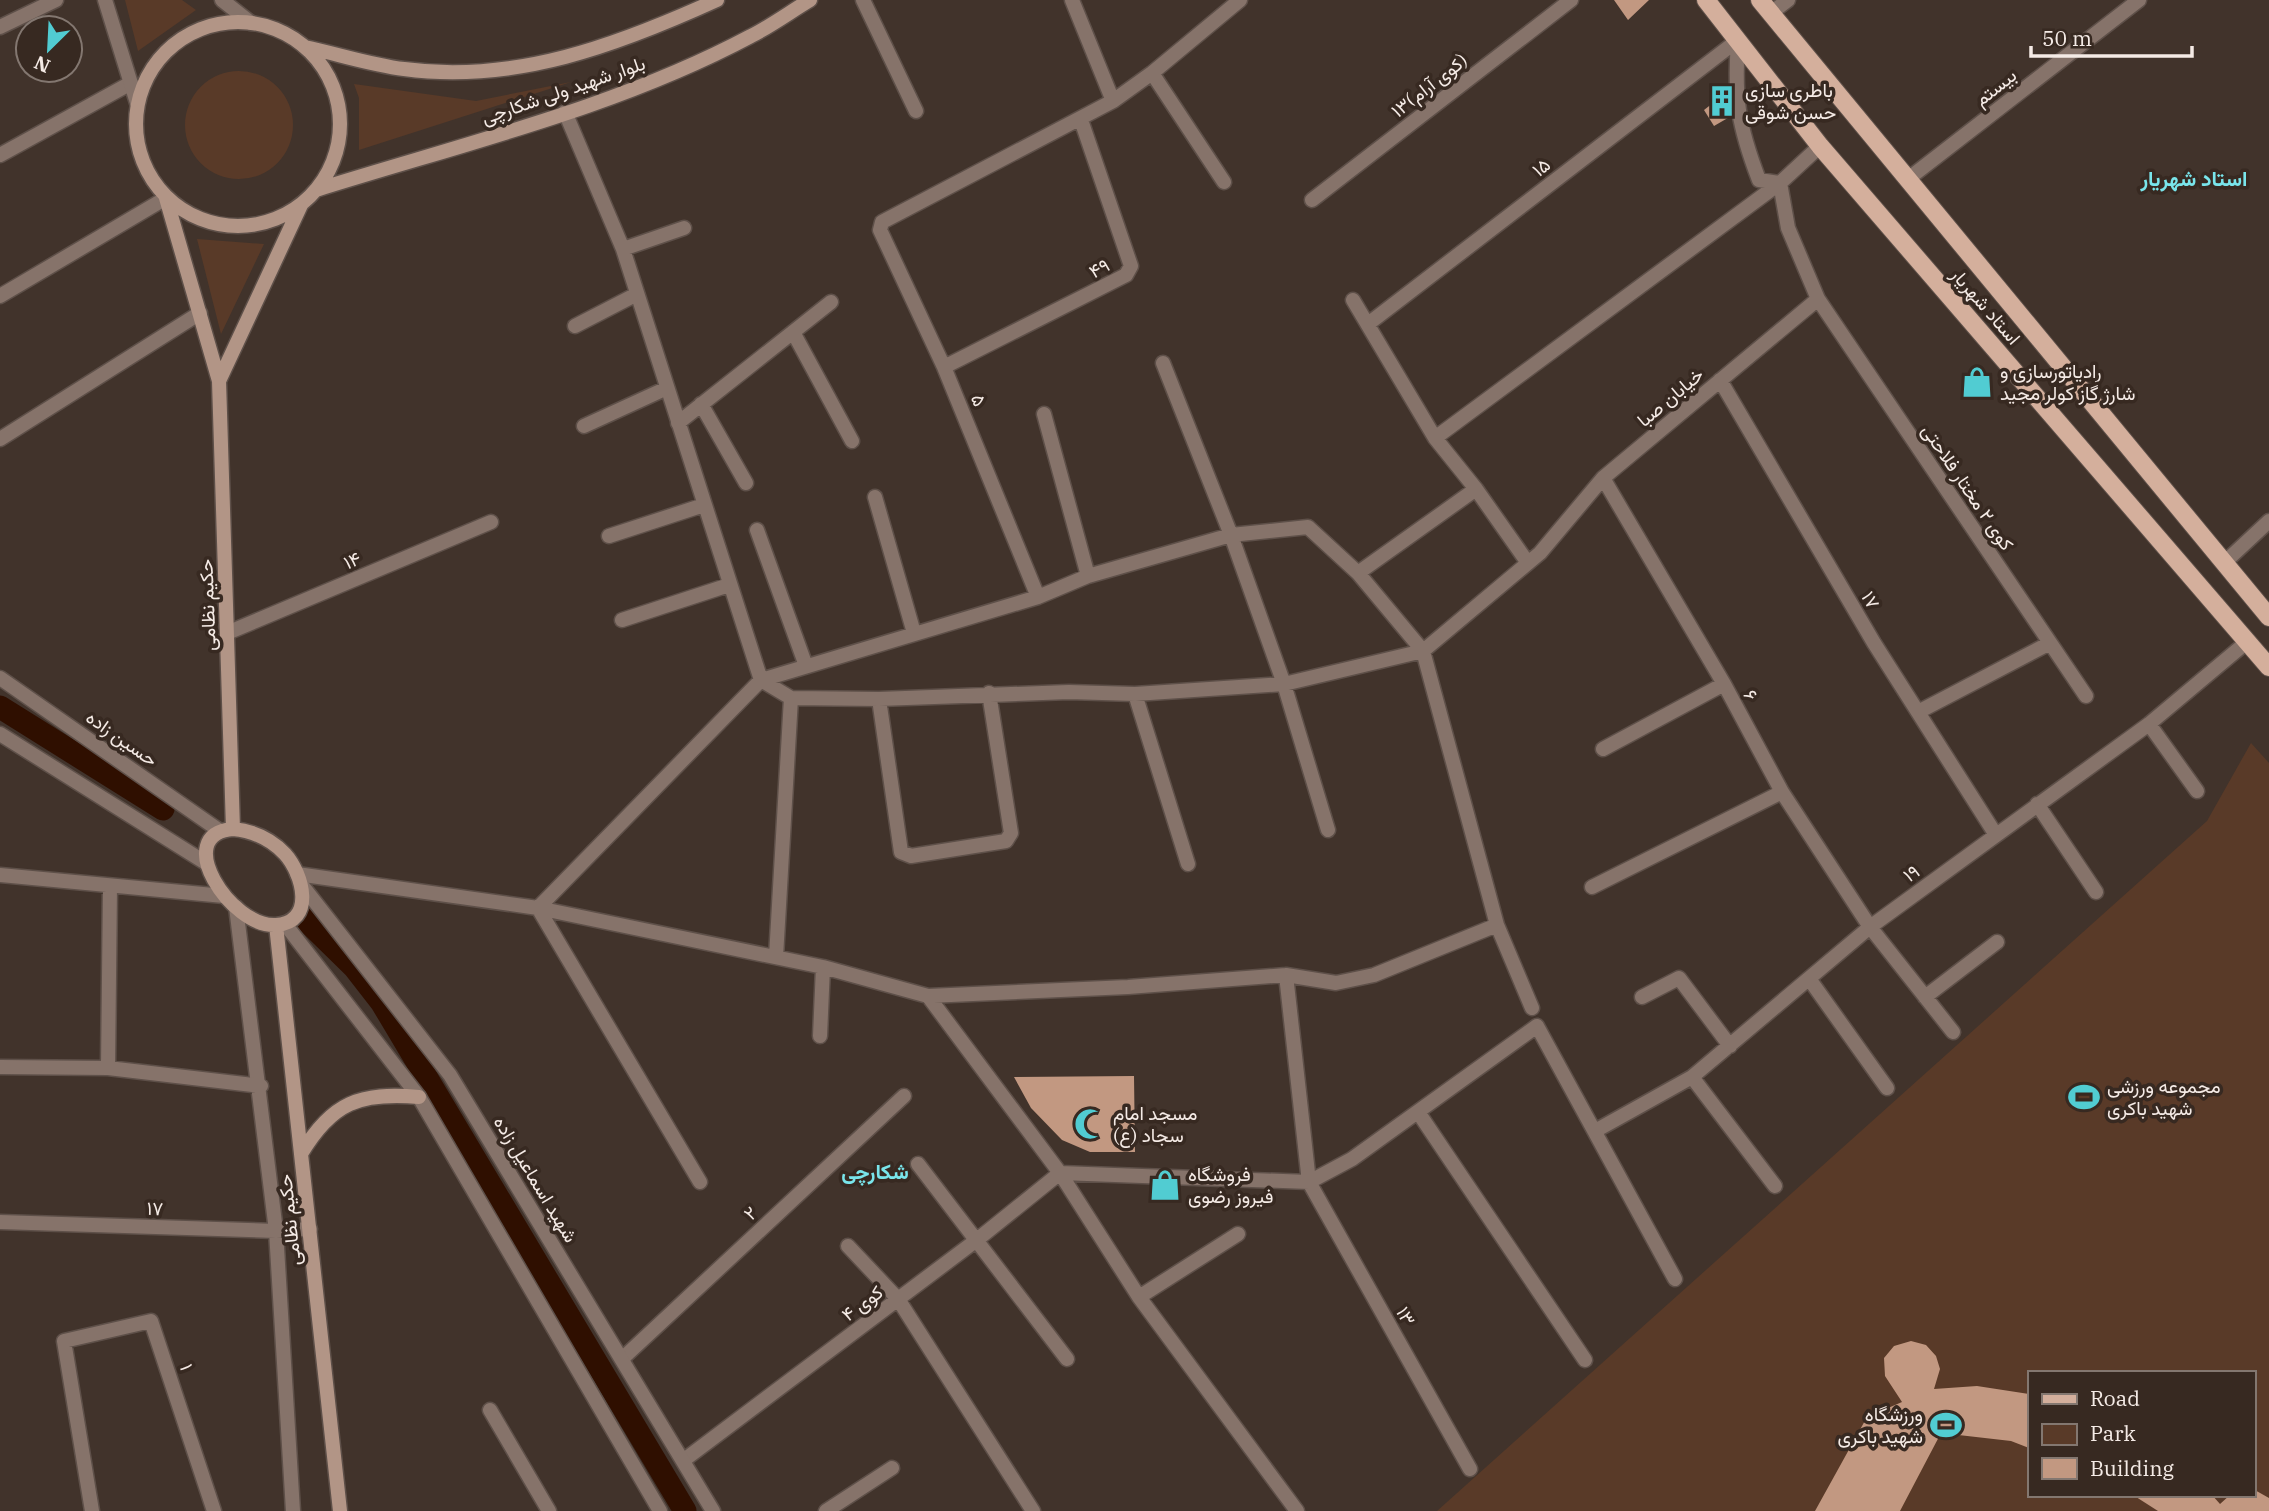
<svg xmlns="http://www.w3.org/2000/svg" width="2269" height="1511" viewBox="0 0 2269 1511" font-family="'IBM Plex Serif',Vazirmatn,serif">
  <rect width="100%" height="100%" fill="#41332b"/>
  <path fill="#593a28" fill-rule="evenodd" d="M125,0H182L196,10L138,51Z
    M185 125a54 54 0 1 1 108 0a54 54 0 1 1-108 0Z
    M571,82L359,150V98L354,84L476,101Z
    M197,239L264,244L221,334Z
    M2251,743L2269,763V1511H1437L2207,821ZM2029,1373H2253V1495H2029Z"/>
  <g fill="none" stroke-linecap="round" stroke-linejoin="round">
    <path stroke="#2f0f00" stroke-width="23" d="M0,707L163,809
      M305,919L354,967L382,1003L685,1511"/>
  </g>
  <path fill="#c29881" d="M1614,0H1649L1628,20Z
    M1727,92L1733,115L1714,126L1704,110Z
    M1134,1076L1135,1152H1090L1062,1140L1031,1108L1014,1077Z
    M1911,1341L1926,1345L1936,1356L1940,1369L1934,1389L1977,1386L2029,1394V1448L2011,1441L1941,1433L1900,1511H1815L1867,1417L1902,1402L1885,1376L1884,1358L1894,1346Z
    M2253,1489L2269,1498V1511H2158L2133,1495H2212L2220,1504L2230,1495H2253Z"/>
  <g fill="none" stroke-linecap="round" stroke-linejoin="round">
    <defs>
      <path id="minor" d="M863,0L916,111
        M1072,0L1113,101
        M1771,13L1788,0
        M0,27L56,0
        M1738,40C1734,98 1738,125 1759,180L1780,183
        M1152,73L1224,182
        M565,112L623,249L761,680L791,698L879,699L1069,692L1135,694L1284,684L1423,651L1540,553L1603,478L1818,299L1788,228L1780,183L1820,146
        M0,155L131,83
        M1908,179L2139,0
        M1312,200L1571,0
        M623,249L684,228
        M0,296L166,198
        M1818,299L2086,696
        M1353,300L1435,438L1476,489L1528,563
        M1368,324L1738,40
        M575,326L637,294
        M793,332L852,441
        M1163,363L1231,535L1284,684L1328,830
        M944,367L1126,275L1131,266L1081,120
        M1720,380L1874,643L1996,835
        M701,404L746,483
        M1044,414L1088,576
        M678,423L831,302
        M584,426L667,388
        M1435,438L1780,183
        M0,439L200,313
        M1603,478L1724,684L1782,792L1870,927L1953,1032
        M875,497L914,633
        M757,530L806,666
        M609,536L704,505
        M2224,563L2269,521
        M1358,573L1476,489
        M1038,597L944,367L880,230L882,222L1113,101L1152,73L1240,0
        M622,620L729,585
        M227,633L491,522
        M1135,694L1188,864
        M879,699L901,852L911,856L1006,841L1011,833L989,693
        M1918,712L2050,643
        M2149,724L2197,791
        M1603,749L1724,684
        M2037,804L2096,892
        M297,874L538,908L823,967L928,996L1060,1173L1309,1182L1352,1159L1537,1026L1675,1279
        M0,875L224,896
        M1592,887L1782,792
        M236,907L276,1231L293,1511
        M776,957L791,698
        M1286,975L1309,1182L1470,1469
        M1810,980L1887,1088
        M928,996L1128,987L1286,975L1336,983L1374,975L1497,925L1532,1008
        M1642,997L1679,978L1730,1046
        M1925,997L1997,942
        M820,1036L823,967
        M0,1067L108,1068L261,1086
        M108,1068L110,886
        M1692,1077L1775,1186
        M1418,1112L1585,1360
        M1595,1131L1692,1077L1870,927L2149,724L2248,641
        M918,1164L1067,1359
        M700,1182L538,908L761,680L1038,597L1088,576L1231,535L1308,527L1358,573L1423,651L1497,925
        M0,1222L276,1231L310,1229
        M848,1246L898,1299L1033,1511
        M1139,1297L1238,1234
        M623,1358L904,1096
        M490,1410L549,1511
        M684,1460L978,1239L1060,1173L1139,1297L1297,1511
        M92,1511L64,1341L151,1321L214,1511
        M826,1511L892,1468"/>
      <path id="tertiary" d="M105,0L137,103
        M222,0L251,23
        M0,678L220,831
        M0,734L206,863
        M301,884L450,1075L713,1511
        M285,924L419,1097L660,1511"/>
      <path id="secondary" d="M136 124a102 102 0 1 1 204 0a102 102 0 1 1-204 0Z
        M305,47C338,54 371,65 404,69C515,84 618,45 717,0
        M316,190C462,144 616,108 751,36C771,26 790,12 810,0
        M166,198L219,381L233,829
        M219,381L301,205
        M233,829C253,831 271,839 285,854C303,874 316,922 276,925C231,928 170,834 233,829Z
        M276,925L340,1511
        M301,1154C332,1102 360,1092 419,1097"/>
      <path id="primary" d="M1706,0L1820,146L2269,667
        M1760,0L2269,617"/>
    </defs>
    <use href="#minor" stroke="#5e5049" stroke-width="17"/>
    <use href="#tertiary" stroke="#5e5049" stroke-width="17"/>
    <use href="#secondary" stroke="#5e5049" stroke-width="17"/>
    <use href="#primary" stroke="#5e5049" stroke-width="20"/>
    <use href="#minor" stroke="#86736a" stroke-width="14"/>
    <use href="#tertiary" stroke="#86736a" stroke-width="14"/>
    <use href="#secondary" stroke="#b29586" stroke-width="14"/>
    <use href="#primary" stroke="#d4af9c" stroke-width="18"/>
  </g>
  <defs>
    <symbol id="building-bare" viewBox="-9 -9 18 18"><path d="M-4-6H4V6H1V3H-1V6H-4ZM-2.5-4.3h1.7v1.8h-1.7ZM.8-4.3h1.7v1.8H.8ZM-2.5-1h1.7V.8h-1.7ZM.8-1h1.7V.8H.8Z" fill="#51ccd2" stroke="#372921" stroke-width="2.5" paint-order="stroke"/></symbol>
    <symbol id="shop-bare" viewBox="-9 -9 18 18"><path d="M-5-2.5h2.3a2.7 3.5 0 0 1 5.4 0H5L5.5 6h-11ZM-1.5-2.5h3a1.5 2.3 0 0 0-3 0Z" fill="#51ccd2" stroke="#372921" stroke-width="2.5" paint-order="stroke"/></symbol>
    <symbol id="stadium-bare" viewBox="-9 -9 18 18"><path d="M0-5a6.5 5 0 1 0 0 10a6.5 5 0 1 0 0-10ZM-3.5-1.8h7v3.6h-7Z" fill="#51ccd2" stroke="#372921" stroke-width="2.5" paint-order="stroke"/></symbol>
    <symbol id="mosque-bare" viewBox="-9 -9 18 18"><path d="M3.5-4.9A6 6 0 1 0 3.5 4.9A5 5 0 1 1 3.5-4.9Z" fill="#51ccd2" stroke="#372921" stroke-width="2.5" paint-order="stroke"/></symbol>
  </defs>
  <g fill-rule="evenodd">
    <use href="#building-bare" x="1700" y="79" width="44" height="44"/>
    <use href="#shop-bare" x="1955" y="360" width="44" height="44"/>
    <use href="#stadium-bare" x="2062" y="1075" width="44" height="44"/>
    <use href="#mosque-bare" x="1068" y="1102" width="44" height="44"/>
    <use href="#shop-bare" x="1143" y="1163" width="44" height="44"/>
    <use href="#stadium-bare" x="1924" y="1403" width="44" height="44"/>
  </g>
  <g text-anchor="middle" stroke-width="7" stroke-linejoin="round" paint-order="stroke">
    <g font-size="19" fill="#f5ebe6" stroke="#372921">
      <text transform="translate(1429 85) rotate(-38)" y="7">۱۳(کوی آرام)</text>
      <text transform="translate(1995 87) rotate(-38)" y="7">بیستم</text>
      <text transform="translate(563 90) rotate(-19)" y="7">بلوار شهید ولی شکارچی</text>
      <text transform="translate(1541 167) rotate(-38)" y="7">۱۵</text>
      <text transform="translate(1099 268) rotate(-29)" y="7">۴۹</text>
      <text transform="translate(1986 306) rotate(49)" y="7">استاد شهریار</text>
      <text transform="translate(1670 397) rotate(-40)" y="7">خیابان صبا</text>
      <text transform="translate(979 400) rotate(68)" y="7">۵</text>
      <text transform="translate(1968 487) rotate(56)" y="7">کوی ۲ مختار فلاحتی</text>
      <text transform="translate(352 560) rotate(-23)" y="7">۱۴</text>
      <text transform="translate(1871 600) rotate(60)" y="7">۱۷</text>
      <text transform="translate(207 605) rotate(-92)" y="7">حکیم نظامی</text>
      <text transform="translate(1751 695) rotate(62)" y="7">۶</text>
      <text transform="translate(122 738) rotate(35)" y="7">حسین زاده</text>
      <text transform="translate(1911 873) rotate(-36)" y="7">۱۹</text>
      <text transform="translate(536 1179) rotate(59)" y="7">شهید اسماعیل زاده</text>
      <text transform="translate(155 1208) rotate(2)" y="7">۱۷</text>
      <text transform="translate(750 1213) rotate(-43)" y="7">۲</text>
      <text transform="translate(289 1220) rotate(-96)" y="7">حکیم نظامی</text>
      <text transform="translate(862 1303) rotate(-37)" y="7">کوی ۴</text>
      <text transform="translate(1406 1316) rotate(61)" y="7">۱۳</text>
      <text transform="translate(187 1367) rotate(72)" y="7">۱</text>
    </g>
    <g font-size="19" fill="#f5ebe6" stroke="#372921" text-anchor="start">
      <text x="1745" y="97">باطری سازی<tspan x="1745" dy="22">حسن شوقی</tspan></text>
      <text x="2000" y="378">رادیاتورسازی و<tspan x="2000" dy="22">شارژ گاز کولر مجید</tspan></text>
      <text x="2107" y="1093">مجموعه ورزشی<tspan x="2107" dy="22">شهید باکری</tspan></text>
      <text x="1113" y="1120">مسجد امام<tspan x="1113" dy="22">سجاد (ع)</tspan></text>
      <text x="1188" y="1181">فروشگاه<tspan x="1188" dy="22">فیروز رضوی</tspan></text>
      <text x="1923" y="1421" text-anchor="end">ورزشگاه<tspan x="1923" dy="22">شهید باکری</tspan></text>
    </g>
    <g font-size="21" font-weight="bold" fill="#79e5eb" stroke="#372921">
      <text x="2194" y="186">استاد شهریار</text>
      <text x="875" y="1179">شکارچی</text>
    </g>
  </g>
  <rect x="2028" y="1371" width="228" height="126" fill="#372921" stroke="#837770" stroke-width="2"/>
  <rect x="2042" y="1394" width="35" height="10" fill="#d4af9c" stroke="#837770" stroke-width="2"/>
  <text x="2090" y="1406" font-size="21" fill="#f5ebe6">Road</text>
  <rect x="2042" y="1424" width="35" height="21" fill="#593a28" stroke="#837770" stroke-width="2"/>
  <text x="2090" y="1441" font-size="21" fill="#f5ebe6">Park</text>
  <rect x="2042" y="1458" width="35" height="21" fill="#c29881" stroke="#837770" stroke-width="2"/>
  <text x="2090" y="1476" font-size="21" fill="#f5ebe6">Building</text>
  <g transform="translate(49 49) rotate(204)"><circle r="33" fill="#372921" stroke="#837770" stroke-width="2"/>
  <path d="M0-5L12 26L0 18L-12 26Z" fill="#51ccd2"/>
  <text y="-10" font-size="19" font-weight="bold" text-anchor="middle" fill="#f5ebe6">N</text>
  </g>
  <path d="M2031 46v10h161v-10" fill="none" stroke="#f5ebe6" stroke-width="3.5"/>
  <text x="2042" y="46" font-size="21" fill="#f5ebe6" stroke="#372921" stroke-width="5" paint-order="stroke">50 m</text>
</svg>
